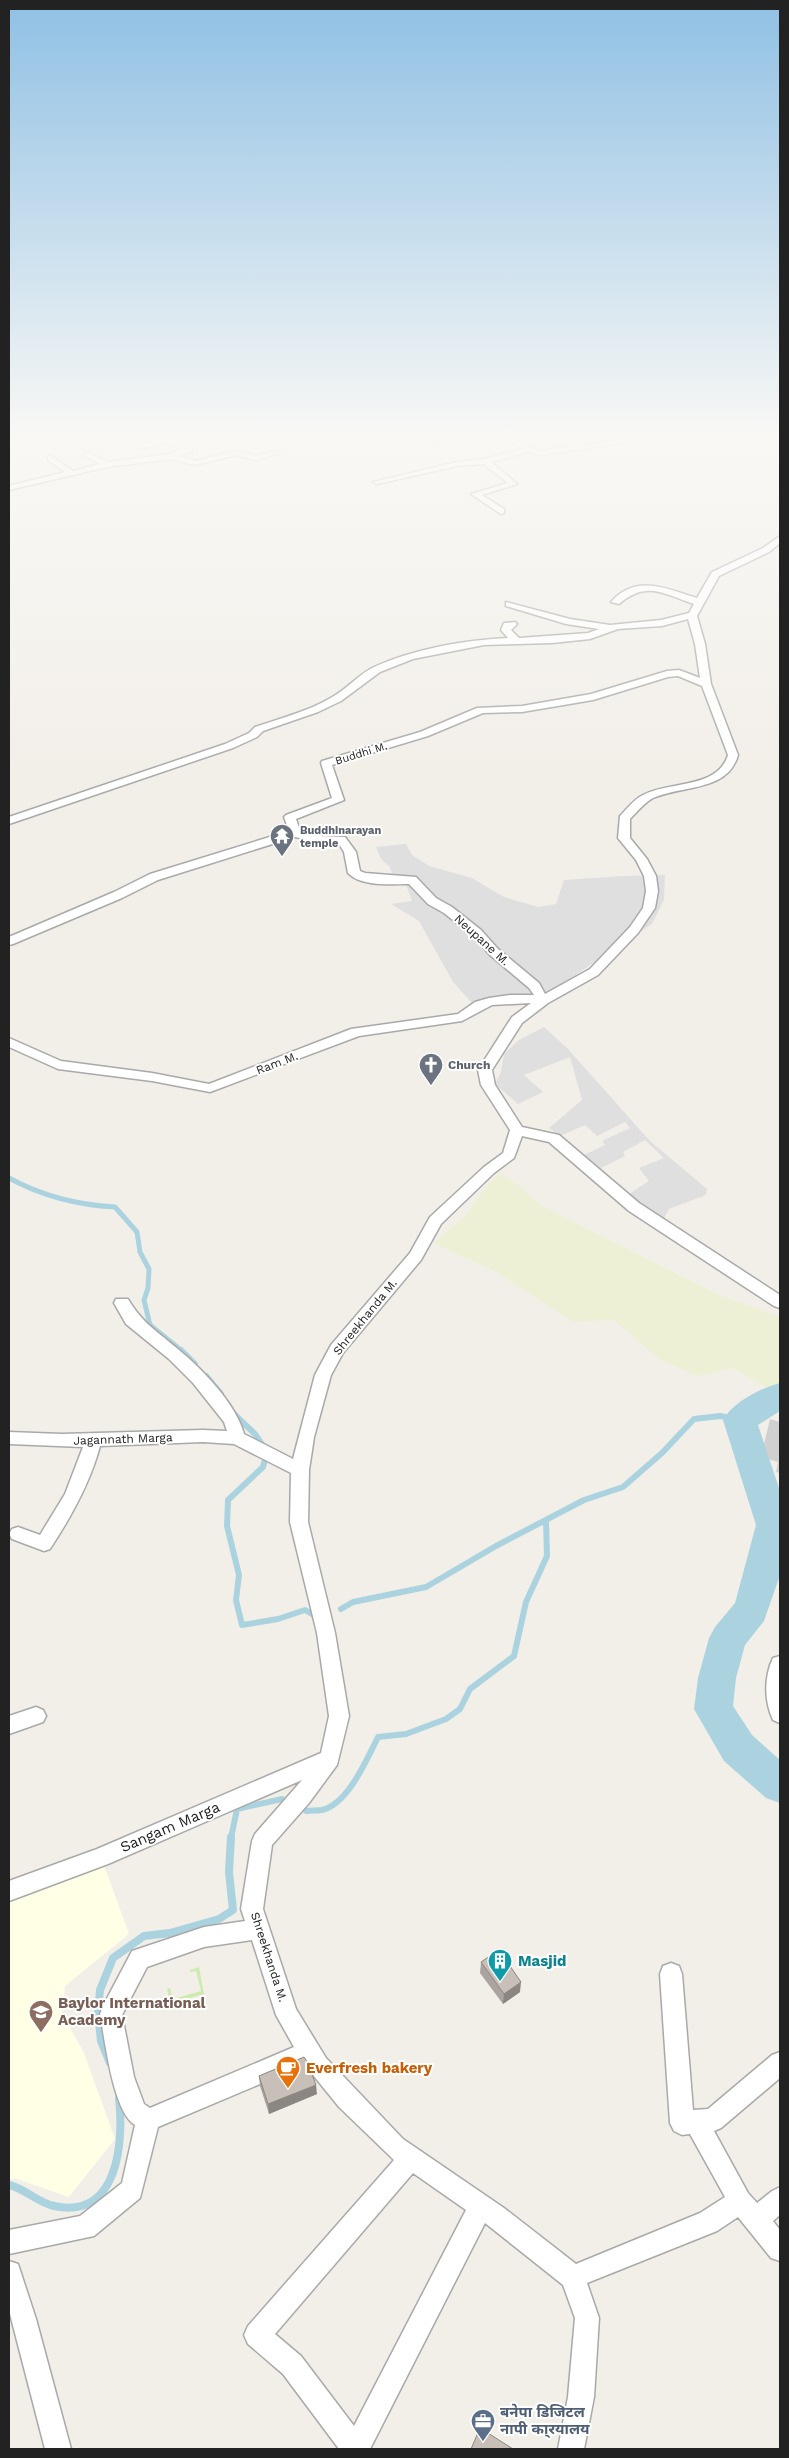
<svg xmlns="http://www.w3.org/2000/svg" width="789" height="2458" viewBox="0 0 789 2458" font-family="'Work Sans','Noto Sans Devanagari',sans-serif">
  <rect width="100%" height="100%" fill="#f2efe9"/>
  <path fill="#e0dfdf" d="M406,844L412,855L429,866L472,878L504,897L538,907L556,904L564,880L624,876L665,875L664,900L652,924L548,993L502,997L473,1004L453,982L419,921L391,904L412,901L406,884L393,875L389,866L381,859L376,847Z
    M544,1027L568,1049L650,1141L707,1189L706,1195L669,1209L663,1220L629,1194L649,1181L639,1168L664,1158L645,1140L623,1152L625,1156L601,1168L584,1155L605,1145L602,1141L630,1128L625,1122L597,1136L585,1125L560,1136L549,1128L582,1100L570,1057L524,1075L543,1092L518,1104L495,1084L501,1072L504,1054L519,1040Z"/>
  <path fill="#ffffe5" d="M101,1857L129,1934L65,1986L62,2013L84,2053L115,2139L69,2197L17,2179H9V1891Z"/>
  <path fill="#d0d0d0" d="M770,1419L780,1422V1473L776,1472L778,1462L761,1457Z"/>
  <path fill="#eef0d5" d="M501,1174L521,1187L540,1205L719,1295L780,1317V1392L778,1394L733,1368L697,1376L659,1359L614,1320L573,1322L493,1270L433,1243L465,1216L483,1191L497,1176Z"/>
  <path fill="#cdebb0" d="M199,1967L204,1994L170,2004L167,1989L170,1988L173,1999L201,1991L196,1971L190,1972V1970Z"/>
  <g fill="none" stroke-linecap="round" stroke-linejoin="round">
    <path stroke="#aad3df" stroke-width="5" d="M9,1178C42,1196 78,1205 115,1207L137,1232L140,1252L149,1269L148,1288L144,1300L150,1325L182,1351"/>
    <path stroke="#aad3df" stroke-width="6" d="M181,1350L195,1364
      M206,1376L221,1394
      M234,1414L255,1434L267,1452L263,1467L228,1500L227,1526L239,1575L236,1600L242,1625L278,1619L305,1610L312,1614
      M341,1609L353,1602L426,1587L496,1546L584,1500L623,1487L662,1453L694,1419L720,1416L740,1420
      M306,1811C311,1810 317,1811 322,1810C348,1804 367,1759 378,1737L406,1734L446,1719L460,1709L470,1689L514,1656L526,1602L547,1556L546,1521
      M231,1838L237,1809L282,1799"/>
    <path stroke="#aad3df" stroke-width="8" d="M110,2063L101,2041L98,2012L100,1990L113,1958L144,1936L170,1933L219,1919L233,1910L229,1872L231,1837
      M9,2185C26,2189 38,2203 54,2206C118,2220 124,2143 119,2098"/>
    <path fill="#aad3df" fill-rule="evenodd" d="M780,1383V1411L758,1425L780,1491V1575L764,1621L745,1645L736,1678L733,1706L752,1735L780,1760V1803L766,1798L724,1761L694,1709L698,1678L709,1638L715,1627L735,1603L756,1525L723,1420C733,1402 761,1388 780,1383Z"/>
    <defs>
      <path id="minor" d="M151,435H162L179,442L191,435H200L186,445L192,447V451L179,456L195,461L236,451L256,456L276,451L280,453L256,460L236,455L195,465L171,459L107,467L9,490V486L65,472L48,460V456H51L73,471L100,464L85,456L84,454L88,452L108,462L170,454L182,449L165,442L141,449V445L158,439Z
        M420,435H428L438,444L431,446L423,441Z
        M498,435C514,435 526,447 541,451L655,435H677L541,455L529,452L491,462L517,484L482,495L504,509V513L501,514L471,494L508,483L483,464L457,466L377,484L373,482L457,462L485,459L522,449Z
        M767,435H776L780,438V443Z
        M780,536V543L769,552L719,576L697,616L705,644L711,684L738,755C728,792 682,785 653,798C644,803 637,812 630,819V838L647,859L656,876L658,891L655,908L638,933L598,975L548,1003L522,1023L492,1070L495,1085L522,1127L559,1135L639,1203L780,1295V1308L774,1306L629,1211L549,1142L522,1136L514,1158L494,1173L441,1224L421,1260L343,1353L331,1375L314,1437L309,1470L308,1522L335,1633L349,1716L337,1765L309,1803L272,1845L263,1909L296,2009L326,2058L403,2139L504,2208L576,2264L700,2213L725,2197L690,2134L682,2135L674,2131L670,2123L660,1974L663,1966L671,1963L679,1966L682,1974L693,2110L708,2109L772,2055L780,2052V2078L721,2128L714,2131L748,2193L757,2203L772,2191L780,2187V2215L773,2221L780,2230V2261L771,2258L738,2217L717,2231L587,2283L599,2318L594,2397L584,2449H558L568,2397L575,2318L563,2285L485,2223L370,2449H339L283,2374L248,2344L244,2335L248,2326L394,2160L339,2107L305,2065L158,2127L140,2198L94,2236L9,2254V2230L80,2216L122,2183L135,2125C113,2112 105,2040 100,2014L103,2006L132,1951L204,1927L245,1921L241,1909L252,1841L255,1834L302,1780L108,1864L9,1901V1881L97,1849L321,1753L329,1716L317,1633L290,1522L291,1473L234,1444L203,1442L100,1446C90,1483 71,1517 50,1549L44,1551L12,1539L9,1534L12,1529L18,1527L40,1535L65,1494L83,1447L9,1444V1432L62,1434L203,1430L227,1431L224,1422L193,1383L169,1359L126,1324L114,1303L116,1299H128C142,1323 158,1332 179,1350C203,1370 236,1404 244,1434L293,1459L315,1375L331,1345L410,1253L430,1217L484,1167L503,1153L510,1130L481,1085L478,1070L512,1017L531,1003L492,1005L462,1021L359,1036L210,1092L152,1081L58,1069L9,1047V1038L61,1061L152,1073L209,1084L351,1029L458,1014L475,1002L489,998L510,995H534L529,988L490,955L473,936L444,913L428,904L409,884C391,884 361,887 348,873L344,852L338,842H319L295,837L158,880L122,898L13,944L9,945V937L114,892L150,874L289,831L284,817L286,815L332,798L321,763L322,761L420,732L477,708L522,706L591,694L667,671L679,670L700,678L695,644L688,619L662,626L618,629L590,639L552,643L484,645L413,659L380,672L341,701L318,712L263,731L257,737L233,748L9,824V817L225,744L249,733L255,727C281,718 310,711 334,696C348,688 359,674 374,667C414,649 464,640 508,638L501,630L504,623L515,622L517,624L511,630L519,638L588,633L599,629L566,624L506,606V602L570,619L610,625L661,620L689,613L694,604C664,594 647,580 619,604L611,602C636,573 667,589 697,598L712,572L763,548ZM678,676L702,686L728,755C718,789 669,781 643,795C634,799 627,809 620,816L618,838L636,860L644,876L646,891L643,908L630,927L590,969L545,994L539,983L498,949L481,930L452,907L436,898L416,877L365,873L360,871L356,852L345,837L319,836L300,831L296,819L344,800L332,765L428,736L483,713L522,712L593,700L668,677ZM252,1940L276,2015L294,2047L150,2108L144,2104L134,2077L122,2015L147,1967L204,1947ZM413,2173L466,2210L354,2426L301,2356L275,2334Z
        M780,1656V1723L773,1720C764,1701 764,1677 773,1658Z
        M36,1707L43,1710L46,1716L43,1722L9,1734V1716Z
        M9,2261L18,2264L36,2319L71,2449H45L9,2310Z"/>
    </defs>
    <use href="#minor" stroke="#a9a9a9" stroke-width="3"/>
    <use href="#minor" fill="#fff" fill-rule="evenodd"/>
  </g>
  <path fill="#aba49e" d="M481,1962L520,1992L503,2004L480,1973Z
    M259,2076L317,2094L269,2114L260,2086Z"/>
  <path fill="#8b8681" d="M521,1982L520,1992L503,2004L504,1994Z
    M316,2085L317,2094L269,2114L268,2104Z"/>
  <path fill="#c7bfb8" stroke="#8b8681" d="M499,1950L521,1982L504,1994L481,1962Z
    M304,2057L308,2063L316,2085L268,2104L259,2076Z
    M480,2428L513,2449H471Z"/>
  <linearGradient id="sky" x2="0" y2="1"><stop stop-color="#8fc0e4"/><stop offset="0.56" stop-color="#f9f8f5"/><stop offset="1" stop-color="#f9f8f5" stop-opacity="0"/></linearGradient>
  <rect width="789" height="779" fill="url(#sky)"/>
  <defs>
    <symbol id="temple-pin" viewBox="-11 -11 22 30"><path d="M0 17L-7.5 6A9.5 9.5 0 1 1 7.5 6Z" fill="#6b7280" stroke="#fff"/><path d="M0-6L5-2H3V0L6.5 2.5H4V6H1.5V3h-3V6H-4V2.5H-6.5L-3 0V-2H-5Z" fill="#fff"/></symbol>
    <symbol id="church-pin" viewBox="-11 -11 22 30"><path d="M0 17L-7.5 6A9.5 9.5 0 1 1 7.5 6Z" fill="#6b7280" stroke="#fff"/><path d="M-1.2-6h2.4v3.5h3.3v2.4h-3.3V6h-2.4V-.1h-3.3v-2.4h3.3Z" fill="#fff"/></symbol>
    <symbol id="building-pin" viewBox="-11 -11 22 30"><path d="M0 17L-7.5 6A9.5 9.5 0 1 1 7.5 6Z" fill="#0f9aa8" stroke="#fff"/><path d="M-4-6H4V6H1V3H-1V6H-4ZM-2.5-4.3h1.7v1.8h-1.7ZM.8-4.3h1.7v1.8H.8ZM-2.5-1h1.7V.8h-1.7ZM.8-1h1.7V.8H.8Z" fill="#fff"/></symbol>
    <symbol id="school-pin" viewBox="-11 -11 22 30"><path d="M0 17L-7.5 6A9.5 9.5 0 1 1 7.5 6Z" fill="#8d6e63" stroke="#fff"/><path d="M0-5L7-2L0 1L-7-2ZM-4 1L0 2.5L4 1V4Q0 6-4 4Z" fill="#fff"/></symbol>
    <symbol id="cafe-pin" viewBox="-11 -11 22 30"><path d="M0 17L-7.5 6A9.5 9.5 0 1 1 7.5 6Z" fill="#e8710a" stroke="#fff"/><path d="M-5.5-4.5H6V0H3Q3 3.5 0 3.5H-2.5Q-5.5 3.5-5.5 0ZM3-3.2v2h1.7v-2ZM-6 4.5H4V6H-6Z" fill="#fff"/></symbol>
    <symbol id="office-pin" viewBox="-11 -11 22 30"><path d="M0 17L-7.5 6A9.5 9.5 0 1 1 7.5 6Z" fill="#5c6f8a" stroke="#fff"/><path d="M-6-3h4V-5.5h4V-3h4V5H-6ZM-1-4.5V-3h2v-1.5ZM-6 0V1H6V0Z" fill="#fff"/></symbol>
  </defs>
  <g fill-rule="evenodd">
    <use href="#temple-pin" x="268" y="822" width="28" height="38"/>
    <use href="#church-pin" x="417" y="1051" width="28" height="38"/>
    <use href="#building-pin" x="486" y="1947" width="28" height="38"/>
    <use href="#school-pin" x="27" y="1998" width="28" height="38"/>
    <use href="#cafe-pin" x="274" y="2054" width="28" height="38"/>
    <use href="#office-pin" x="469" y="2407" width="28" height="38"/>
  </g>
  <g text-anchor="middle" stroke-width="4" stroke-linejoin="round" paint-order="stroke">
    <g font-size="11" fill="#222" stroke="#fff">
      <text transform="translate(361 753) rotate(-17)" y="4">Buddhi M.</text>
    </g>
    <g font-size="11" font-weight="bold" fill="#5b616d" stroke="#fff" text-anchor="start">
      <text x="300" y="834">Buddhinarayan<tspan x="300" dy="13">temple</tspan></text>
    </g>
    <g font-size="12" fill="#222" stroke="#fff">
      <text transform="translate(482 940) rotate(42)" y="4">Neupane M.</text>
      <text transform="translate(277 1063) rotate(-21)" y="4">Ram M.</text>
      <text transform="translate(365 1317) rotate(-51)" y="4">Shreekhanda M.</text>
      <text transform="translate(123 1439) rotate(-2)" y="4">Jagannath Marga</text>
      <text transform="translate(269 1957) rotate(72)" y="4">Shreekhanda M.</text>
    </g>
    <g font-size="12" font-weight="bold" fill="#5b616d" stroke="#fff" text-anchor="start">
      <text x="448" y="1069">Church</text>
    </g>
    <g font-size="15" fill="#222" stroke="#fff">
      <text transform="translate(170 1827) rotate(-23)" y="5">Sangam Marga</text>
    </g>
    <g font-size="15" font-weight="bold" fill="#0d838f" stroke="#fff" text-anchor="start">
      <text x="518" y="1966">Masjid</text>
    </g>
    <g font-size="15" font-weight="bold" fill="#785e54" stroke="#fff" text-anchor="start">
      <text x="58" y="2008">Baylor International<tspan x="58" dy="17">Academy</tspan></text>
    </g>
    <g font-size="15" font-weight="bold" fill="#c56008" stroke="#fff" text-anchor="start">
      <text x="306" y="2073">Everfresh bakery</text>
    </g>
    <g font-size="15" font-weight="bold" fill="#4e5e75" stroke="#fff" text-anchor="start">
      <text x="500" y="2417">बनेपा डिजिटल<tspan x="500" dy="17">नापी का्रयालय</tspan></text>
    </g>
  </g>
  <rect width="789" height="2458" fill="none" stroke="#222222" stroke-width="20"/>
</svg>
